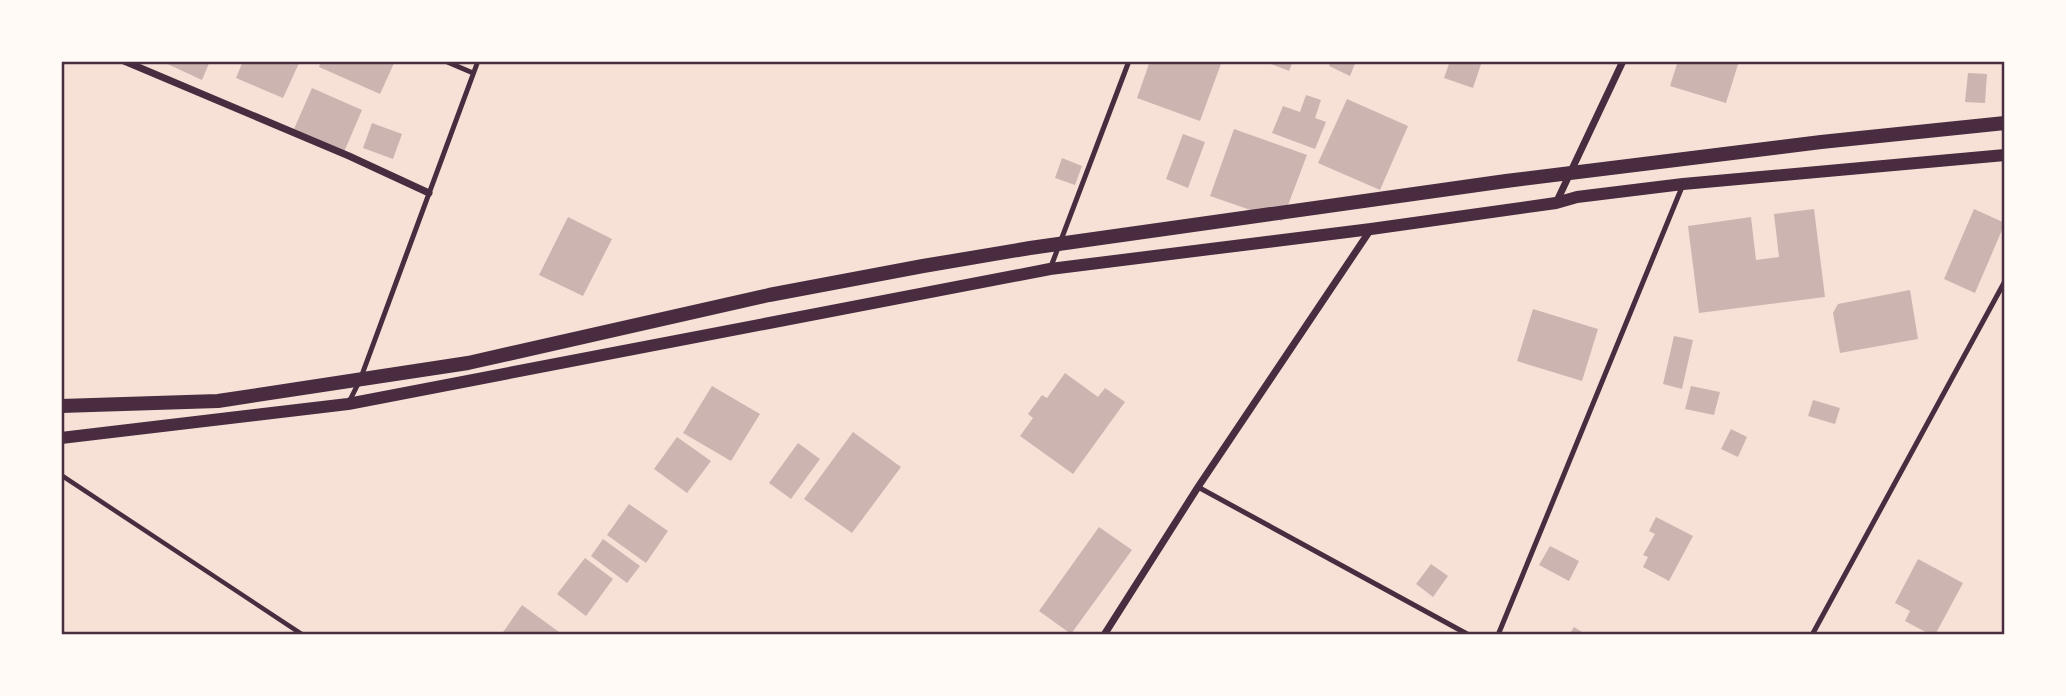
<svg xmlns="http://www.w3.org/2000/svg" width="2066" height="696" viewBox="0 0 2066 696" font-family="'Alegreya Sans',sans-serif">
  <rect width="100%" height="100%" fill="#f7e1d7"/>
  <path fill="#ccb4b1" d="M161,61H210L202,80Z
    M243,61H300L283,98L236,78Z
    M321,61H395L380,94L319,67Z
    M1150,61H1222L1200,121L1137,98Z
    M1264,61H1293L1289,71Z
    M1331,61H1356L1350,76L1329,66Z
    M1450,61H1482L1473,88L1444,78Z
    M1678,61H1739L1726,103L1670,86Z
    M1968,73L1987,74L1985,103L1965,102Z
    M312,88L362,110L344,152L294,129Z
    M1306,95L1321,100L1315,118L1326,122L1315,149L1272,133L1283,106L1300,112Z
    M1347,99L1408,126L1380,190L1318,163Z
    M372,123L402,134L393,159L363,148Z
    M1234,129L1307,155L1282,221L1210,196Z
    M1183,134L1205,142L1188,188L1166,179Z
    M1062,158L1082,166L1075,185L1055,178Z
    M1814,209L1825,297L1699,313L1688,226L1751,217L1756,260L1779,257L1774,214Z
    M1974,209L2005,223L1975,293L1944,279Z
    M568,217L612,239L583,296L539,275Z
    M1910,290L1918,339L1840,353L1833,313L1838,304Z
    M1533,309L1598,329L1582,381L1517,361Z
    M1674,336L1693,340L1682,389L1663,384Z
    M1065,373L1098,397L1105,388L1125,402L1073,474L1020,436L1033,418L1028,414L1042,395L1047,398Z
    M712,386L760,414L731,461L683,433Z
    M1691,386L1720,392L1714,415L1685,409Z
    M1813,400L1840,408L1835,424L1808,416Z
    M1731,429L1747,437L1738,457L1721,449Z
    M853,432L901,467L852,533L804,499Z
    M677,437L711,461L687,493L654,469Z
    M798,443L820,459L791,499L769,483Z
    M629,504L668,531L646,563L607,535Z
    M1656,517L1693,536L1669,581L1643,567L1648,557L1643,555L1655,534L1649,531Z
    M1099,527L1132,550L1071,634L1039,611Z
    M603,539L640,566L627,583L591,556Z
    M1550,546L1579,561L1569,581L1539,565Z
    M585,558L613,579L586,616L557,594Z
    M1918,559L1963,583L1935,635H1931L1905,621L1910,611L1895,603Z
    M1431,564L1448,576L1433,597L1416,584Z
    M522,605L559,632L557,635H501Z
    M1574,627L1587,635H1569Z"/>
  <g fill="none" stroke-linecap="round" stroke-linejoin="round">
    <path stroke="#4a2c40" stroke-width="4.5" d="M61,475L303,635"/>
    <path stroke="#4a2c40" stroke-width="5" d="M445,61L473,73
      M1050,269L1129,61
      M349,402L360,380L478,61
      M1198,487L1469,635
      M1498,635L1682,187
      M1812,635L2005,281"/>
    <path stroke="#4a2c40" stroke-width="7" d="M124,61L349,156L429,193
      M1556,203L1623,61
      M1104,635L1198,487L1371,229"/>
    <path stroke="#4a2c40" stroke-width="12" d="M61,438L348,404L1050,269L1371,229L1556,203L1577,197L1683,184L2005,155"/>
    <path stroke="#4a2c40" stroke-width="14" d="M61,406L218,401L468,363L769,295L923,266L1030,248L1506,181L1821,142L2005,123"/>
  </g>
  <rect width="2066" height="696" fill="none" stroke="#fffaf5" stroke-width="126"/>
  <rect x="63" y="63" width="1940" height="570" fill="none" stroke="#4a2c40" stroke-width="2.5"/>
</svg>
